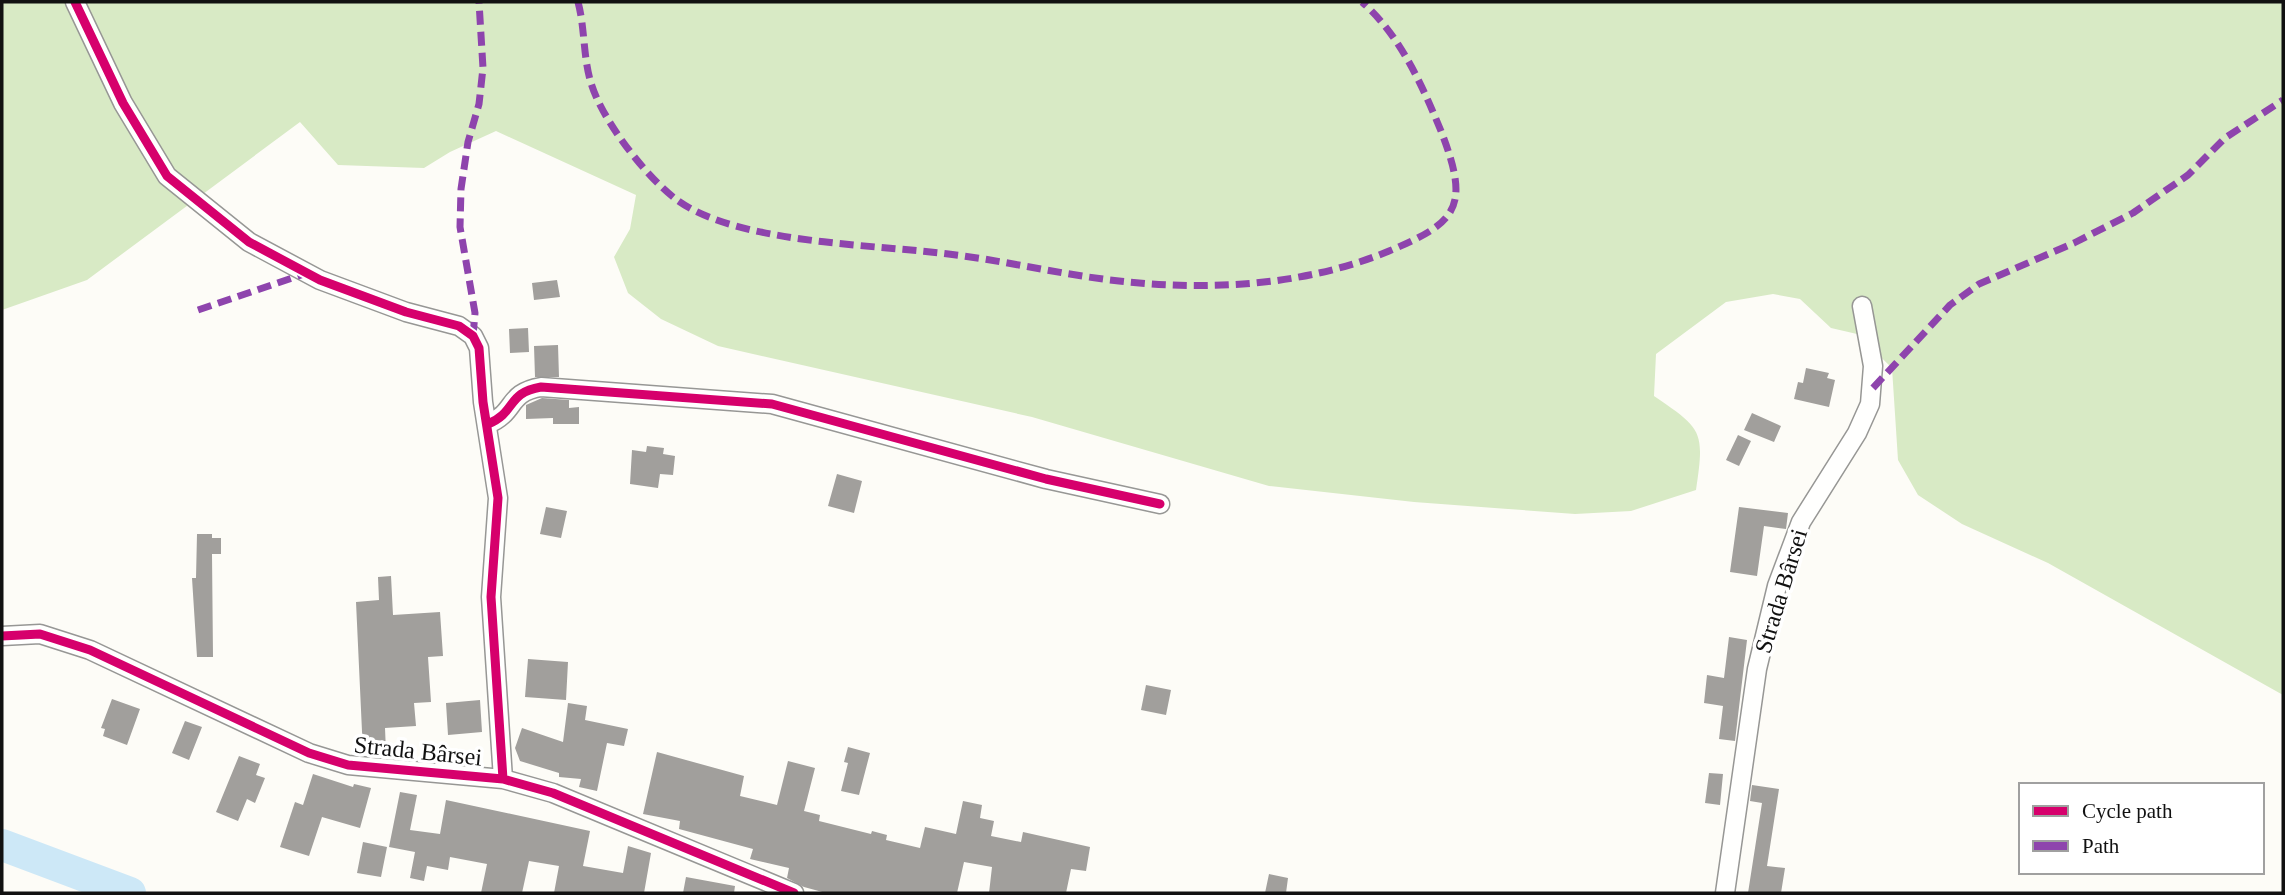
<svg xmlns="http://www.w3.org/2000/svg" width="2285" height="895" viewBox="0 0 2285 895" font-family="Georgia,serif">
  <rect width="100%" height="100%" fill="#fdfcf7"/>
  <path fill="#d8eac5" d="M2,2H2283V695L2048,563L1962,524L1918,495L1898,460L1892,368L1857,334L1831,328L1800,299L1773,294L1726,302L1656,354L1654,396C1702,429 1705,430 1696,490L1631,511L1575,514L1414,502L1269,486L1032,417L718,346L661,319L628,293L614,257L630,229L636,195L496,131L450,152L424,168L338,165L300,122L87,280L2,310Z"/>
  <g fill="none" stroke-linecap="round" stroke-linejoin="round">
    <path stroke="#cde8f7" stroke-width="32" d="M2,845L130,893"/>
  </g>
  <path fill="#a19f9c" d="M557,280L560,297L534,300L532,283Z
    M528,328L529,352L510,353L509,329Z
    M558,345L559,377H535L534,346Z
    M1806,368L1829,373L1827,378L1835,380L1829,407L1794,399L1798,382L1803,383Z
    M542,398L569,400V408L579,407V424H553V418L526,419V405Z
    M1752,413L1781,426L1774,442L1744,430Z
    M1738,435L1751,441L1739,466L1726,460Z
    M647,446L664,448L663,454L675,456L673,475L660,474L658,488L630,484L632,450L646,452Z
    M837,474L862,481L854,513L828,506Z
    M546,507L567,511L561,538L540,534Z
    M1739,507L1788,513L1786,529L1764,526L1757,576L1730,572Z
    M197,534H212V538H221V554H212L213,657H197L192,578H196Z
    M391,576L393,615L440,612L443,656L428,657L431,702L414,703L416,726L385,728L386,752L363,753L356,602L379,600L378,577Z
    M1729,637L1747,640L1735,741L1719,739L1723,706L1704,703L1707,675L1724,678Z
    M528,659L568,662L566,700L525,697Z
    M1146,685L1171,690L1166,715L1141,710Z
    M112,699L140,709L127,745L103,736L105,729L101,728Z
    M480,700L482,732L448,735L446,703Z
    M568,703L587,706L585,720L628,729L624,746L607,743L597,791L579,787L581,779L559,777V773L520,761L515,748L522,728L563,742Z
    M185,721L202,727L189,760L172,753Z
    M848,747L870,753L859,795L841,791L848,763L844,762Z
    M657,752L744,776L740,796L777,805L788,761L815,768L804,811L820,815L819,821L871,834L872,831L887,835L886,840L920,848L925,827L956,834L963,801L982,805L980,818L994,821L991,836L1021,842L1023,832L1090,847L1086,871L1071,869L1066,893H989L992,867L964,862L957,893H826L804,887L787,878L789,868L750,859L753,849L679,829L680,821L643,814Z
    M239,756L260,764L256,775L265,778L255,803L247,799L238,821L216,812Z
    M1709,773L1723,774L1720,805L1705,803Z
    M313,774L353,787L354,784L371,788L360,828L322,817L309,856L280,847L295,802L303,805Z
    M1752,785L1779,789L1767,866L1785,868L1781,893H1748L1762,803L1750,801Z
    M400,792L417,795L410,830L440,834L446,800L590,831L583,866L623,873L628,846L651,853L644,893H554L559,866L529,861L522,893H481L487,864L450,857L448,870L427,866L424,881L410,878L415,852L389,847Z
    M363,842L387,847L381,877L357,873Z
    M1269,874L1288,878L1286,893H1265Z
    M686,877L735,886L734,893H683Z"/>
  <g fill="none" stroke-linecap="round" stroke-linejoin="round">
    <defs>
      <path id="minor" d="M75,2L123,103L167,176L249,242L320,280L406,312L459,326L473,336L479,348L483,402L498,498L491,597L503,779
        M488,424C517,412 506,393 541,387L772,404L1046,479L1160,504
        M2,636L40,634L90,650L309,753L348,765L503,779L553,793L794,893
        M1725,893L1757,669L1777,586L1801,522L1857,433L1870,404L1873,366L1862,306"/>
    </defs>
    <use href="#minor" stroke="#979795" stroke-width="21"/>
    <use href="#minor" stroke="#fffffe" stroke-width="18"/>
    <path stroke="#8e44ad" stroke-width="7" stroke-dasharray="14 7" stroke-linecap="butt" d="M578,2C585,28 583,57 591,83C602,120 646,177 677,200C739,245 879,244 956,255C1011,262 1064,275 1119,281C1209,291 1305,286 1389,251C1459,222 1470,206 1441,131C1422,85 1400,35 1362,2
      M198,310L307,273
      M473,336L475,313L460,227L461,189L468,142L479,104L483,68L479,2
      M1873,388L1950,305L1979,284L2074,243L2133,213L2188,175L2225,138L2283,100"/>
    <defs>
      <path id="cycleway" d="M75,2L123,103L167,176L249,242L320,280L406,312L459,326L473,336L479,348L483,402L498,498L491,597L503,779
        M488,424C517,412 506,393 541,387L772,404L1046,479L1160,504
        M2,636L40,634L90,650L309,753L348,765L503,779L553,793L794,893"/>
    </defs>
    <use href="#cycleway" stroke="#fff" stroke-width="13"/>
    <use href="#cycleway" stroke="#d6006c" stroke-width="9"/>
  </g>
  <g text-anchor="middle" stroke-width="7" stroke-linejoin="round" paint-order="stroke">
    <g font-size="24" fill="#111" stroke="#fff">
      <text transform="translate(1781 591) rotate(-73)" y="8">Strada Bârsei</text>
      <text transform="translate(418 751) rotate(6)" y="8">Strada Bârsei</text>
    </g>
  </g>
  <rect width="2285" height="895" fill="none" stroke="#111111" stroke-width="7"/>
  <rect x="2019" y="783" width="245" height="91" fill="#ffffff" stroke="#a0a0a0" stroke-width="2"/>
  <rect x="2033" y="806" width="35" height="10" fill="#d6006c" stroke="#a0a0a0" stroke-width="2"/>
  <text x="2082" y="818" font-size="21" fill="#111111">Cycle path</text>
  <rect x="2033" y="841" width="35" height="10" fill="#8e44ad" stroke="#a0a0a0" stroke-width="2"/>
  <text x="2082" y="853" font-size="21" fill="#111111">Path</text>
</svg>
